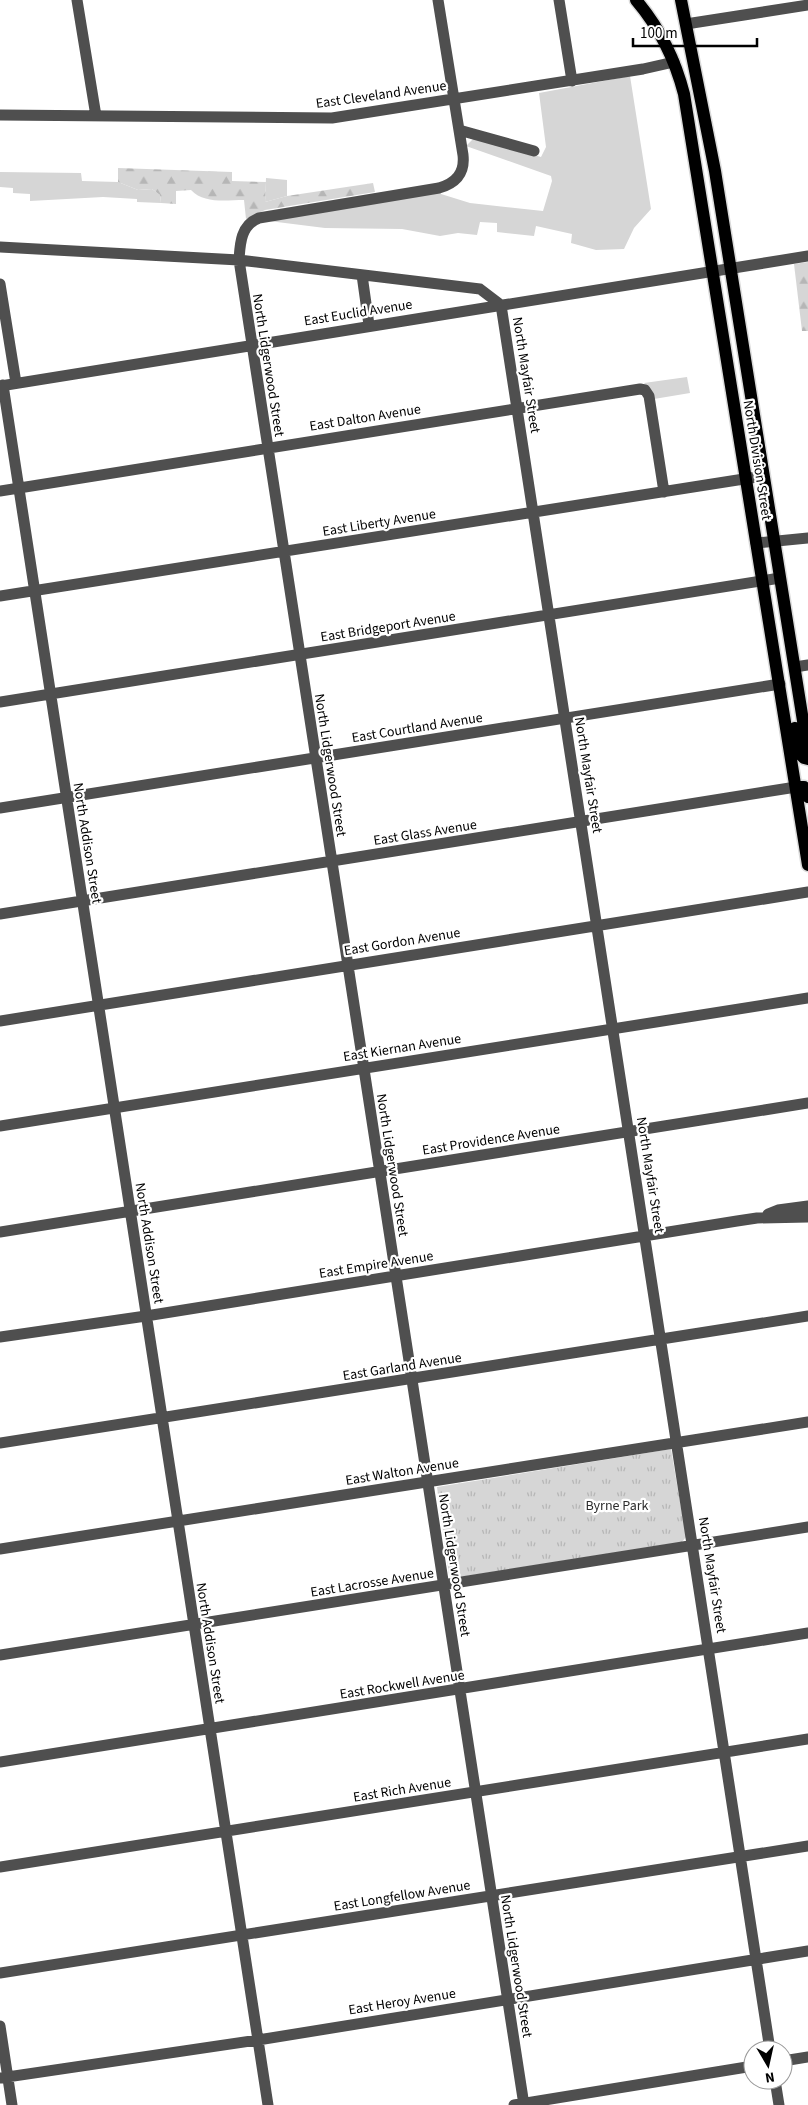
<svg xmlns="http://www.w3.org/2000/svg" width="808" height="2105" viewBox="0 0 808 2105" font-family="'Source Sans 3',sans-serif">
  <defs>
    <pattern id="forest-firs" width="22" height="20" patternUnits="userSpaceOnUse" patternTransform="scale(1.25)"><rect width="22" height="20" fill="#d6d6d6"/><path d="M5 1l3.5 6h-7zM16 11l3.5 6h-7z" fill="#b6b6b6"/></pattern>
    <pattern id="park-tufts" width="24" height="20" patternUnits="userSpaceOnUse" patternTransform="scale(1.25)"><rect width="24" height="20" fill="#d6d6d6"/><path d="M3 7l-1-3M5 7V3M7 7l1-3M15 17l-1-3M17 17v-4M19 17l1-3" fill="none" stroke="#b6b6b6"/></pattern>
  </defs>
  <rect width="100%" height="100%" fill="#fff"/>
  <path fill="#d6d6d6" d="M630,76L651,209L634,228L624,249L596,250L571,243L572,234L536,226L534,236L497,232V223L480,222L477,235L458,233L440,236L402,229L325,228L269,221L441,191V194L470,203L543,211L552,181L551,176L466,146L475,137L541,157L546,147L539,93Z
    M0,172L81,173L82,181L118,182L138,190L152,189L160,195L161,203L137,202V199L103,197L30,201V194L13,193V188L0,187Z
    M266,178L287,180V196L265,202Z
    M687,377L690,393L654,399L651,390L644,383Z"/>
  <path fill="url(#forest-firs)" d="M118,168L232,172V181L266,182L265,202L287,196L373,183L375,192L265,210L246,219L244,200C226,200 204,204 191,190L176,191V204L161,203L160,195L152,189L138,190L118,182Z
    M808,262V331H802L794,264Z"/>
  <path fill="url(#park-tufts)" d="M671,1449L686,1537L682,1542L454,1578L449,1575L437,1487Z"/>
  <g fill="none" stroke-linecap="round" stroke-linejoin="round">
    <defs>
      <path id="major" d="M636,0C659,27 675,59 684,94L808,865
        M681,0L715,171L808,752
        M795,728L799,753L804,758L808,759
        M796,787H804L808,797"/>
    </defs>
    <use href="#major" stroke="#dbdbdb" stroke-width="15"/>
    <path stroke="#4f4f4f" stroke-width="11" d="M77,0L96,116
      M438,0L463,155C465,173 456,183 439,188L259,218C241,225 240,243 239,260L524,2105
      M559,0L572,81
      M686,24L808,5
      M0,115L332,118L643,69L674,62
      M459,130L534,151
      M0,247L239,260L480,289L501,305L770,2050
      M362,275L369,325
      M0,284L16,383
      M3,385L268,2105
      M0,386L808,256
      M0,491L640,389L645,390L649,396L664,492
      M756,543L808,538
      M0,596L763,476
      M795,667L808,665
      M0,702L780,578
      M0,808L780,684
      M0,914L796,787
      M0,1021L808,892
      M0,1126L808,998
      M768,1214L778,1210L808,1206
      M0,1232L808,1103
      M0,1337L146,1316L737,1221L757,1218L808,1217
      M0,1443L808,1316
      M0,1549L808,1422
      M0,1655L808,1527
      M0,1762L808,1633
      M0,1867L808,1739
      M0,1973L808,1846
      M0,2026L12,2105
      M783,2061L808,2057
      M0,2078L258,2040L808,1951
      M775,2080L779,2105
      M514,2105L753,2066"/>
    <use href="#major" stroke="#000" stroke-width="12"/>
  </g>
  <g text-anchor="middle" stroke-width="4.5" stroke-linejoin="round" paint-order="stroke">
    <g font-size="14" fill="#000" stroke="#fff">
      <text transform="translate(381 94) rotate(-8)" y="5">East Cleveland Avenue</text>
      <text transform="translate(358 312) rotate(-9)" y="5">East Euclid Avenue</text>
      <text transform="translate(269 365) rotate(81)" y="5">North Lidgerwood Street</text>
      <text transform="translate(527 375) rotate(81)" y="5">North Mayfair Street</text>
      <text transform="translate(365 417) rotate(-9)" y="5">East Dalton Avenue</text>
      <text transform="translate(758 460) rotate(81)" y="5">North Division Street</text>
      <text transform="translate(379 522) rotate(-9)" y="5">East Liberty Avenue</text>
      <text transform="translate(388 626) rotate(-9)" y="5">East Bridgeport Avenue</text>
      <text transform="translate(417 727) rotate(-9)" y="5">East Courtland Avenue</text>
      <text transform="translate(331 765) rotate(81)" y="5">North Lidgerwood Street</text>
      <text transform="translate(589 775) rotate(81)" y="5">North Mayfair Street</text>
      <text transform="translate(425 832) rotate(-9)" y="5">East Glass Avenue</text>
      <text transform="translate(88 843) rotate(81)" y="5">North Addison Street</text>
      <text transform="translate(402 941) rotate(-9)" y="5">East Gordon Avenue</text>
      <text transform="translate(402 1047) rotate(-9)" y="5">East Kiernan Avenue</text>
      <text transform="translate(491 1139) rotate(-9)" y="5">East Providence Avenue</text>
      <text transform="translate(393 1165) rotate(81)" y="5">North Lidgerwood Street</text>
      <text transform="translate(651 1175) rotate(81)" y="5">North Mayfair Street</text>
      <text transform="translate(150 1243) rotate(81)" y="5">North Addison Street</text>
      <text transform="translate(376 1264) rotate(-9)" y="5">East Empire Avenue</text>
      <text transform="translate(402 1366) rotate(-9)" y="5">East Garland Avenue</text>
      <text transform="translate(402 1471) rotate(-9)" y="5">East Walton Avenue</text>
      <text transform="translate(455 1565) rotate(81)" y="5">North Lidgerwood Street</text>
      <text transform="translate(713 1575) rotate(81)" y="5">North Mayfair Street</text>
      <text transform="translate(372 1582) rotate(-9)" y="5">East Lacrosse Avenue</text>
      <text transform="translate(211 1643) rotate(81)" y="5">North Addison Street</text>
      <text transform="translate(402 1684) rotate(-9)" y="5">East Rockwell Avenue</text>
      <text transform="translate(402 1789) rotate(-9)" y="5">East Rich Avenue</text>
      <text transform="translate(402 1895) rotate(-9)" y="5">East Longfellow Avenue</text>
      <text transform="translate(517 1966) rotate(81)" y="5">North Lidgerwood Street</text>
      <text transform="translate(402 2001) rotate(-9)" y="5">East Heroy Avenue</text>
    </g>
    <g font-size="14" fill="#2d2d2d" stroke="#fff">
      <text x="617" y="1510">Byrne Park</text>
    </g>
  </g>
  <g transform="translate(768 2065) rotate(171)"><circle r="24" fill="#ffffff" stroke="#999999"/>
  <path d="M0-4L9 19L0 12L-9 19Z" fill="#000000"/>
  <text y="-8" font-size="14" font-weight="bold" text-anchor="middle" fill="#000000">N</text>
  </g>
  <path d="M633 38v8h124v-8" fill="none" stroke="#000000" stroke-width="2.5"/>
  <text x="640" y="38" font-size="15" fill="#000000" stroke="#ffffff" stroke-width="4" paint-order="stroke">100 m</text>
</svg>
